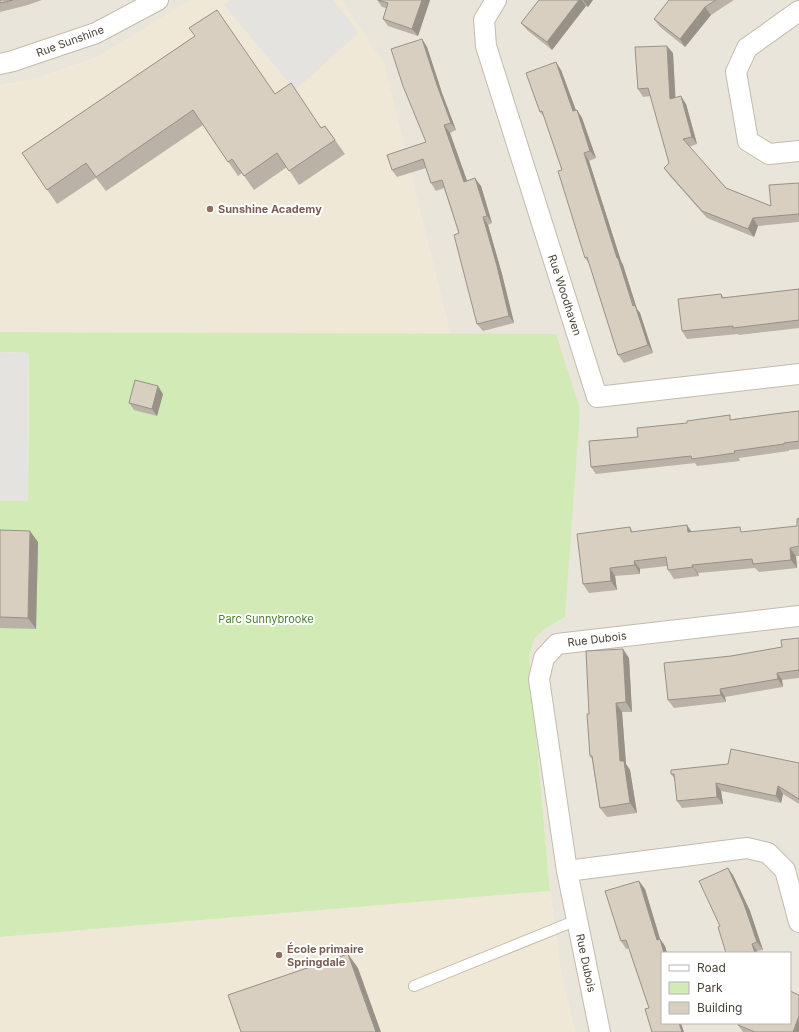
<svg xmlns="http://www.w3.org/2000/svg" width="799" height="1032" viewBox="0 0 799 1032" font-family="Inter,sans-serif">
  <rect width="100%" height="100%" fill="#f6f3ec"/>
  <path fill="#eae5da" fill-rule="evenodd" d="M0,0H192L96,58L35,79L0,86Z
    M341,0H799V1032H575L561,974L550,891L529,656L535,638L545,629L565,617L556,334H450L384,65ZM662,953H790V1023H662Z"/>
  <path fill="#efe8d6" d="M192,0H341L384,64L450,334L0,332V86L35,79L96,58Z
    M550,891L561,974L575,1032H0V937Z"/>
  <path fill="#d2eab5" d="M0,332L556,334L580,409L565,617L545,629L535,638L529,656L550,891L0,937V501H28L29,353L0,352Z"/>
  <path fill="#e5e3e0" d="M230,0H333L359,33L295,90L224,5Z
    M0,352L29,353L28,501H0Z"/>
  <g fill="none" stroke-linecap="round" stroke-linejoin="round">
    <defs>
      <path id="service" d="M414,986L577,920"/>
      <path id="minor" d="M496,0L484,20L486,46L597,397L799,374
        M799,11L747,48L736,72L748,141L769,154L799,151
        M0,64L13,61L96,33L158,0
        M567,871L747,848L768,853L785,870L799,922
        M600,1032L567,871L539,679L544,658L557,644L799,616"/>
    </defs>
    <use href="#service" stroke="#c2bbae" stroke-width="12"/>
    <use href="#minor" stroke="#c2bbae" stroke-width="22"/>
    <use href="#service" stroke="#fff" stroke-width="10"/>
    <use href="#minor" stroke="#fff" stroke-width="20"/>
  </g>
  <path fill="#bab2a6" d="M0,0H42L28,5L0,12Z
    M377,0H430L418,36L388,26L383,19L386,8L382,7Z
    M539,0H593L588,7L586,6L552,50L527,30L521,23Z
    M669,0H734L711,15L685,47L660,27L654,19Z
    M195,36L322,128L325,126L345,154L299,185L287,167L254,190L242,173L238,176L203,125L106,191L96,178L57,204L22,153Z
    M422,39L427,47L442,93L456,130L450,133L467,181L481,186L492,223L488,225L502,274L514,323L483,331L477,324L459,233L444,188L436,191L431,183L426,168L397,177L392,170L426,142Z
    M673,53L675,98L686,104L697,144L689,147L726,188L771,206L799,183V222L758,226L754,237L707,218L669,175L664,168L669,163L651,96L643,97L638,89Z
    M561,70L576,110H577L582,118L596,158L589,161L621,261L623,265L637,309L640,313L653,353L624,363L618,355L590,265L585,258L562,170L545,118L540,112Z
    M799,289V328L739,335L738,334L687,339L682,331L721,294L724,298Z
    M163,394L157,416L134,410L129,403Z
    M799,411V449L789,450V451L739,458L740,461L697,466L695,463L596,474L591,467L638,437L733,419Z
    M799,518V556H796L797,568L759,572L755,568L698,573L699,576L674,579L668,570L667,566L640,569V574L615,576L617,590L589,593L583,584L630,527L633,532H743L797,526Z
    M0,530L38,542L36,629L0,628Z
    M799,638V678L782,680L783,687L725,697L726,702L674,708L668,700L731,656L782,647Z
    M629,658L632,712H622L626,764L630,770L637,813L607,817L600,808L592,759L590,756L589,714Z
    M799,763V804L783,794L781,803L721,791L723,804L682,808L677,801L675,779L671,774Z
    M733,875L750,911L763,950L757,951L758,953H726Z
    M645,889L660,939L665,946L667,953H662L649,1008L629,948L626,949L621,941Z
    M738,1025L799,1032H743Z"/>
  <path fill="#979187" d="M422,0H430L418,36L412,29Z
    M579,0H582L586,6L552,50L547,42Z
    M583,0H593L588,7Z
    M705,7L711,15L685,47L680,39Z
    M422,39L427,47L442,93L456,130L451,123L437,85Z
    M667,46L673,53L676,107L670,99Z
    M556,62L561,70L579,119L573,111Z
    M681,96L686,104L697,144L692,137Z
    M577,110L582,118L596,158L590,151Z
    M444,125L450,133L470,189L464,182Z
    M584,153L589,161L621,261L623,265L637,309L640,313L653,353L648,345L617,258Z
    M475,178L481,186L492,223L487,216Z
    M483,217L488,225L502,274L514,323L509,316Z
    M753,218L758,226L754,237L748,229Z
    M158,386L163,394L157,416L152,409Z
    M687,525L693,534L688,532Z
    M30,531L38,542L36,629L28,618Z
    M790,548L796,556L797,568L791,560Z
    M634,561L640,569V574L635,565Z
    M692,565L698,573L699,576L693,567Z
    M610,568L615,576L617,590L611,581Z
    M623,649L629,658L632,712L626,702Z
    M777,673L782,680L783,687L778,679Z
    M720,689L725,697L726,702L721,695Z
    M616,703L622,712L626,764L630,770L637,813L630,803L620,761Z
    M716,783L721,791L723,804L717,797Z
    M778,786L783,794L781,803L776,796Z
    M728,868L733,875L750,911L763,950L757,942Z
    M639,881L645,889L660,939L665,946L667,953H664L657,940Z
    M752,944L757,951L758,953H755Z
    M348,954L358,968L381,1032H376Z
    M799,1016V1032H793Z
    M679,1023H681L684,1032H682Z"/>
  <path fill="#d8cfc1" stroke="#979187" d="M0,0H13L0,3Z
    M378,0H422L412,29L383,19L388,3Z
    M539,0H579L547,42L521,23Z
    M669,0H716L705,7L680,39L654,19Z
    M217,10L275,94L291,83L321,128L325,126L335,140L289,171L277,153L244,176L232,159L228,162L193,110L96,177L86,163L47,190L22,153L195,36L189,28Z
    M422,39L437,85L451,123L444,125L464,182L475,178L487,216L483,217L497,266L509,316L477,324L454,235L459,233L442,180L431,183L423,159L392,170L387,155L426,142L403,86L391,49Z
    M667,46L670,99L681,96L692,137L683,139L726,188L771,206L769,185L799,183V214L753,218L748,229L702,211L664,168L669,163L648,88L638,89L635,47Z
    M556,62L573,111L577,110L590,151L584,153L617,258H618L633,306L635,305L648,345L618,355L587,257L585,258L558,171L562,170L542,111L540,112L526,73Z
    M799,289V320L733,328V326L682,331L678,299L721,294L722,298Z
    M135,380L158,386L152,409L129,403Z
    M799,411V441L784,443V444L734,451L735,453L692,459L691,456L591,467L589,441L638,437L637,428L687,423V421L730,415V420L774,414Z
    M799,518V546L790,548L791,560L753,564L752,559L692,565L693,567L668,570L666,557L634,561L635,565L610,568L611,581L583,584L577,534L630,527L631,532L687,525L688,532L740,527L741,532L797,526V519Z
    M0,530L30,531L28,618L0,617Z
    M799,638V670L777,673L778,679L720,689L721,695L668,700L664,663L731,656L782,647L781,640Z
    M623,649L626,702L616,703L620,761H624L630,803L600,808L592,756H590L587,714H589L586,651Z
    M731,749L799,763V799L778,786L776,796L716,783L717,797L677,801L674,774H671V770L728,764Z
    M728,868L744,904L757,942L752,944L755,953H726L718,927L720,926L699,881Z
    M639,881L657,940L660,939L664,953H662V1023H679L682,1032H652L645,1009L649,1008L626,940L621,941L605,891Z
    M348,954L376,1032H241L228,995Z
    M790,991L799,995V1016L793,1032H755L738,1025L739,1023H790Z"/>
  <g fill="#8d6e63" stroke="#fff" stroke-width="1.5">
    <circle cx="210" cy="209" r="4"/>
    <circle cx="279" cy="955" r="4"/>
  </g>
  <g text-anchor="middle" stroke-width="4" stroke-linejoin="round" paint-order="stroke">
    <g font-size="11" fill="#4b4439" stroke="#fff">
      <text transform="translate(70 41) rotate(-20)" y="4">Rue Sunshine</text>
      <text transform="translate(565 295) rotate(72)" y="4">Rue Woodhaven</text>
      <text transform="translate(597 639) rotate(-7)" y="4">Rue Dubois</text>
      <text transform="translate(586 963) rotate(78)" y="4">Rue Dubois</text>
    </g>
    <g font-size="11" font-weight="bold" fill="#785e54" stroke="#fff" text-anchor="start">
      <text x="218" y="213">Sunshine Academy</text>
      <text x="287" y="953">École primaire<tspan x="287" dy="13">Springdale</tspan></text>
    </g>
    <g font-size="11" fill="#4a7f2a" stroke="#fff">
      <text x="266" y="623">Parc Sunnybrooke</text>
    </g>
  </g>
  <rect x="661" y="952" width="130" height="72" fill="#ffffff" stroke="#b7b4b0"/>
  <rect x="669" y="965" width="20" height="6" fill="#ffffff" stroke="#b7b4b0"/>
  <text x="697" y="972" font-size="12" fill="#4b4439">Road</text>
  <rect x="669" y="982" width="20" height="12" fill="#d2eab5" stroke="#b7b4b0"/>
  <text x="697" y="992" font-size="12" fill="#4b4439">Park</text>
  <rect x="669" y="1002" width="20" height="12" fill="#d8cfc1" stroke="#b7b4b0"/>
  <text x="697" y="1012" font-size="12" fill="#4b4439">Building</text>
</svg>
